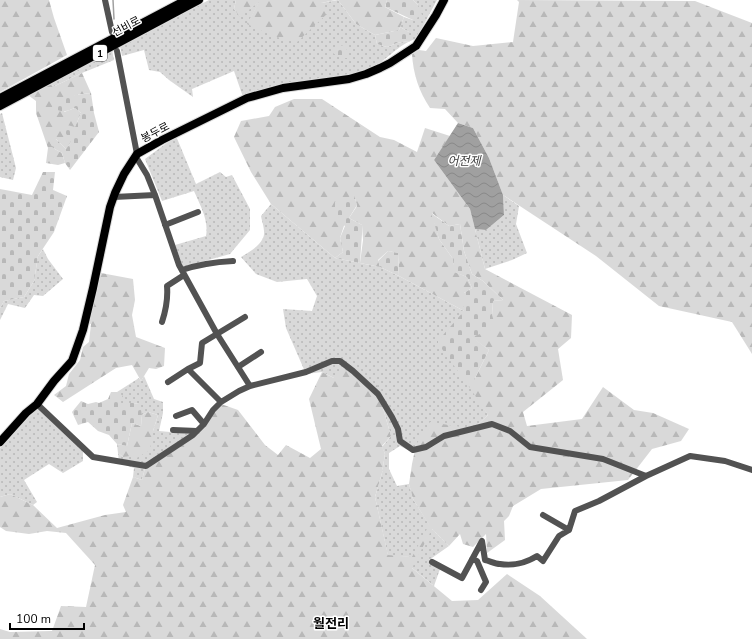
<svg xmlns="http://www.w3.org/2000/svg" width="752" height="639" viewBox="0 0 752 639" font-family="'Nunito Sans','Noto Sans KR',sans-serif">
  <defs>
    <pattern id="grass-dots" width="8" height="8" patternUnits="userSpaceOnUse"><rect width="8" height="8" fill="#d9d9d9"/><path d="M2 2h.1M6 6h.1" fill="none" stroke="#b8b8b8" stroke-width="1.8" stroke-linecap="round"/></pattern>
    <pattern id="forest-firs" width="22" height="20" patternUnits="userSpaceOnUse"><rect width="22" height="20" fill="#d9d9d9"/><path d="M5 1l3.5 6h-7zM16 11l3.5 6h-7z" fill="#b8b8b8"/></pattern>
    <pattern id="cemetery-stones" width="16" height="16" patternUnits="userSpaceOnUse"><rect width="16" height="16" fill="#d9d9d9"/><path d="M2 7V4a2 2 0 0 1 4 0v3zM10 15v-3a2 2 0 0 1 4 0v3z" fill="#b8b8b8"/></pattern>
    <pattern id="water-waves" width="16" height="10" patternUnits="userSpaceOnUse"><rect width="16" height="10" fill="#a0a0a0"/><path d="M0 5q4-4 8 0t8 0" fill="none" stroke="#888"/></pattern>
  </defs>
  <rect width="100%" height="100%" fill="#fff"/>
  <path fill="url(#grass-dots)" d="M209,0H236L234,9L240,16L260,1L248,23L321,3L338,0L356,24L375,35L377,44L387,47L397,43L409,41V32L400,27L404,17L413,20L418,5L413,0H437L416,39C399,43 386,62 369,69C349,77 325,77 303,81C283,84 263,91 243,97L234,71L192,89L193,97L169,80L160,72L149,70L144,50L122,56L120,46Z
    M112,50L114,60L82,73L55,86L48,84Z
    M2,113L16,168L13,180L0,177V114Z
    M176,136L196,184L220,172L226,177L232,175L250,209V230L230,254L183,267L175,245L206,236C209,220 200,205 194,191L162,201L145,159Z
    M503,195L519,206L516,224L527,253L512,260L485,269L475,229L486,230L504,215Z
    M271,204L335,258L380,267L399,276L464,311L478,398L488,415L473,429L416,445L414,453L400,446L389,453V469L397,486L409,484L413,499L432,529L449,546L429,560L440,569L434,586L412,568V557L388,556L375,497L382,473L385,454L382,447L391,436L378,391L334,378L322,372L306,374L286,328L283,309L312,311L317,296L307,279L277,282L256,274L241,257C249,252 259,247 263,238C266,232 262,222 261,216Z
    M43,249L48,259L63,279L43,296L34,295L25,308L8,304L0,320V308L4,301L24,297L34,281L38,256Z
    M144,376L154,399L163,402V413L159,431L192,434L168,455L145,468L142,480L133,477L134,468L119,463L118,453L123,457L153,431L158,415L148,412L142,415L139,404L133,403H118L117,392L139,378L141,381Z
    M37,408L83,450V461L63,473L49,464L24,480L37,502L33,505L10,494L0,497V448Z"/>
  <path fill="url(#forest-firs)" d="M0,0H49L54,18L67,55L0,92Z
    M236,0H336L321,3L328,13L297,42L273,36L247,24L259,2L240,17L234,9Z
    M338,0H387L385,7L404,17L399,30L375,35L356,24Z
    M517,0L695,1L752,23V354L732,322L659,306L596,256L503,195L489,158L473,128L458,123L445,109L430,108C419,92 413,73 412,54L419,50L426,51L436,38L473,46L513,42L519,2Z
    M82,73L91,93L75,95L64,112L75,108L81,113L75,127L71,142L66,149L56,139L53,148L62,153L65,163L58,165L46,163L48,148L36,113V101L28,95L48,84L55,86Z
    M294,99H322L380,137L394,140L417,152L425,128L450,136L434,160L470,209L485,269L572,315L571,338L558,349L563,380L523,412L527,426L582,419L603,387L634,410L653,413L689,429L681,441L652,449L628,480L541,489L513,506L509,516L504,521L505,540L487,553L486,534L473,547L463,544L460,534L449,546L432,529L412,568L452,601L478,600L507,574L540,596L587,639H0V629L10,632L52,631L61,606L86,607L95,565L66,533L47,531L29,534L6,531L0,527V497L10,494L33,505L57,528L105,515L126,512L123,505L133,477L142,480L145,468L168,455L192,434L202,428L221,404L238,410L265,445L278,455L286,445L310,458L321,449L309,399L322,372L334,378L343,369L377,385L378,391L391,436L382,446L385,454L382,473L375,497L388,555L412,557L429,525L413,499L409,484L412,464L416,445L430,422L473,429L488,415L470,388L489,350L471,337L492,315L493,301L503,300L483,281L472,274L464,251L460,224L449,226L432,213L439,239L453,259L455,272L467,277L472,288L464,293V311L399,276L398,253L388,251L378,260L380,267L360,263L363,240L362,225L349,218L357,206L354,195L340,238L343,252L335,258L271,204L251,172L234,137L241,121L269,116L275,107Z
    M101,273L133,279L135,300L132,315L136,337L165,348L164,366L156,369L149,368L141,381L132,365L116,368L63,402L54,395L66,386L69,374L80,360L83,347L89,342L91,324L88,323Z
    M148,412L158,415L153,431L150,450L135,459L130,456L123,457L118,453L117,444L127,446L132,423L141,426L142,415Z"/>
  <path fill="url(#cemetery-stones)" d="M387,0H413L418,5L422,15L413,20L385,7Z
    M400,27L409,32V41L397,43L387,47L377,44L375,35L399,30Z
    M345,45L350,58H340L333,53L334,47Z
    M91,93L94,113L99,132L70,170L65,163L62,153L53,148L49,141L56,139L66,149L71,142L64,130L67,125L75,127L81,113L75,108C65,112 62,113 52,107L57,100L75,95Z
    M43,172H55L53,190L67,196L54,232L38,256L34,281L24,297L4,301L0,308V189L32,195Z
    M354,195L357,205L349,218L362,225V234L360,263L335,258L343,252L340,238L345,226L335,219V202Z
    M431,213L449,226L460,224L464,251L472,274L483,281L503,300L493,301L492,315L496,328L472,337L489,350L470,388L437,342L464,311V293L472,288L467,277L454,272L453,259L439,239Z
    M388,251L398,253L399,276L380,267L378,261Z
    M111,392H117L123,396L118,403H133L140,404L142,415L141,426L132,423L127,446L117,444L109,435L98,431L88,422L78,425L72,412L81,401L88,404L96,402L99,403L108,399Z"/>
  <path fill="url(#water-waves)" d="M458,123L473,128L489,158L503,195L504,215L486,230L475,229L470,209L434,160Z"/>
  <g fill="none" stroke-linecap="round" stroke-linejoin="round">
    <path stroke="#a0a0a0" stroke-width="1.5" d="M113,0L114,19"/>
    <defs>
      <path id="major" d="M0,98L186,0
        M0,106L199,0
        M0,442L26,413L37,404L54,381L72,361L83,330L93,288L110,207L115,193L124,174L137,154L162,140L247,98L283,88L349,79L366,74L380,68L390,63L416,46L436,15L444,0"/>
    </defs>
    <use href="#major" stroke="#dbdbdb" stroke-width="10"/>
    <path stroke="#525252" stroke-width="6" d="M105,0L112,32
      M117,51L137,154
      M136,157L147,175L155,195L179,265L217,334L250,386
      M114,197L155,195
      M165,225L198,212
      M182,270C200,264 214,262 233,261
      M162,322C166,310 168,298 167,286L184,275
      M238,367L261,352
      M188,369L200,363L202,343L245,317
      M168,382L188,369L221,402
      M37,404L93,457L146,466L193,435L204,424L213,410L221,402L239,391L250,386L306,372L332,361H340L353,371L378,394L392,417L398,429L400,441L413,450L426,447L444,436L492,424L510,431L530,447L603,459L646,476L690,456L725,461L752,470
      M176,416L192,410L204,424
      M173,430L197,431
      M543,515L569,530
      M472,559L477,561L486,582L481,590
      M432,562L462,578L482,541L485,560C490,561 495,564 500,564C512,566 526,563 537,556L543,561L559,536L569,530L575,511L599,501L646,476"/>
    <use href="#major" stroke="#000" stroke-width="8"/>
  </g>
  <g text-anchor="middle" stroke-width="3" stroke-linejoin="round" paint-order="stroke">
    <rect fill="#fff" stroke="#4c4c4c" stroke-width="1" x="93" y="45" width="14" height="16" rx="3"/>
    <g font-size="10" font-weight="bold" fill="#000">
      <text x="100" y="57">1</text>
    </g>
    <g font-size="11" fill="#000" stroke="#fff">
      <text transform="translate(126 26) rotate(-28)" y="4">선비로</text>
      <text transform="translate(155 132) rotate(-28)" y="4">봉두로</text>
    </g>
    <g font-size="12" font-style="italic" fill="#414141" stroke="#fff">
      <text x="464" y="165">어전제</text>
    </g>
    <g font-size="13" font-weight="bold" fill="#000" stroke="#fff">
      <text x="331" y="628">월전리</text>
    </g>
  </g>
  <path d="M10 623v6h74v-6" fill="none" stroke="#000000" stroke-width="2"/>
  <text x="16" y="623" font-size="12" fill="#000000" stroke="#ffffff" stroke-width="3" paint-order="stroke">100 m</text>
</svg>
